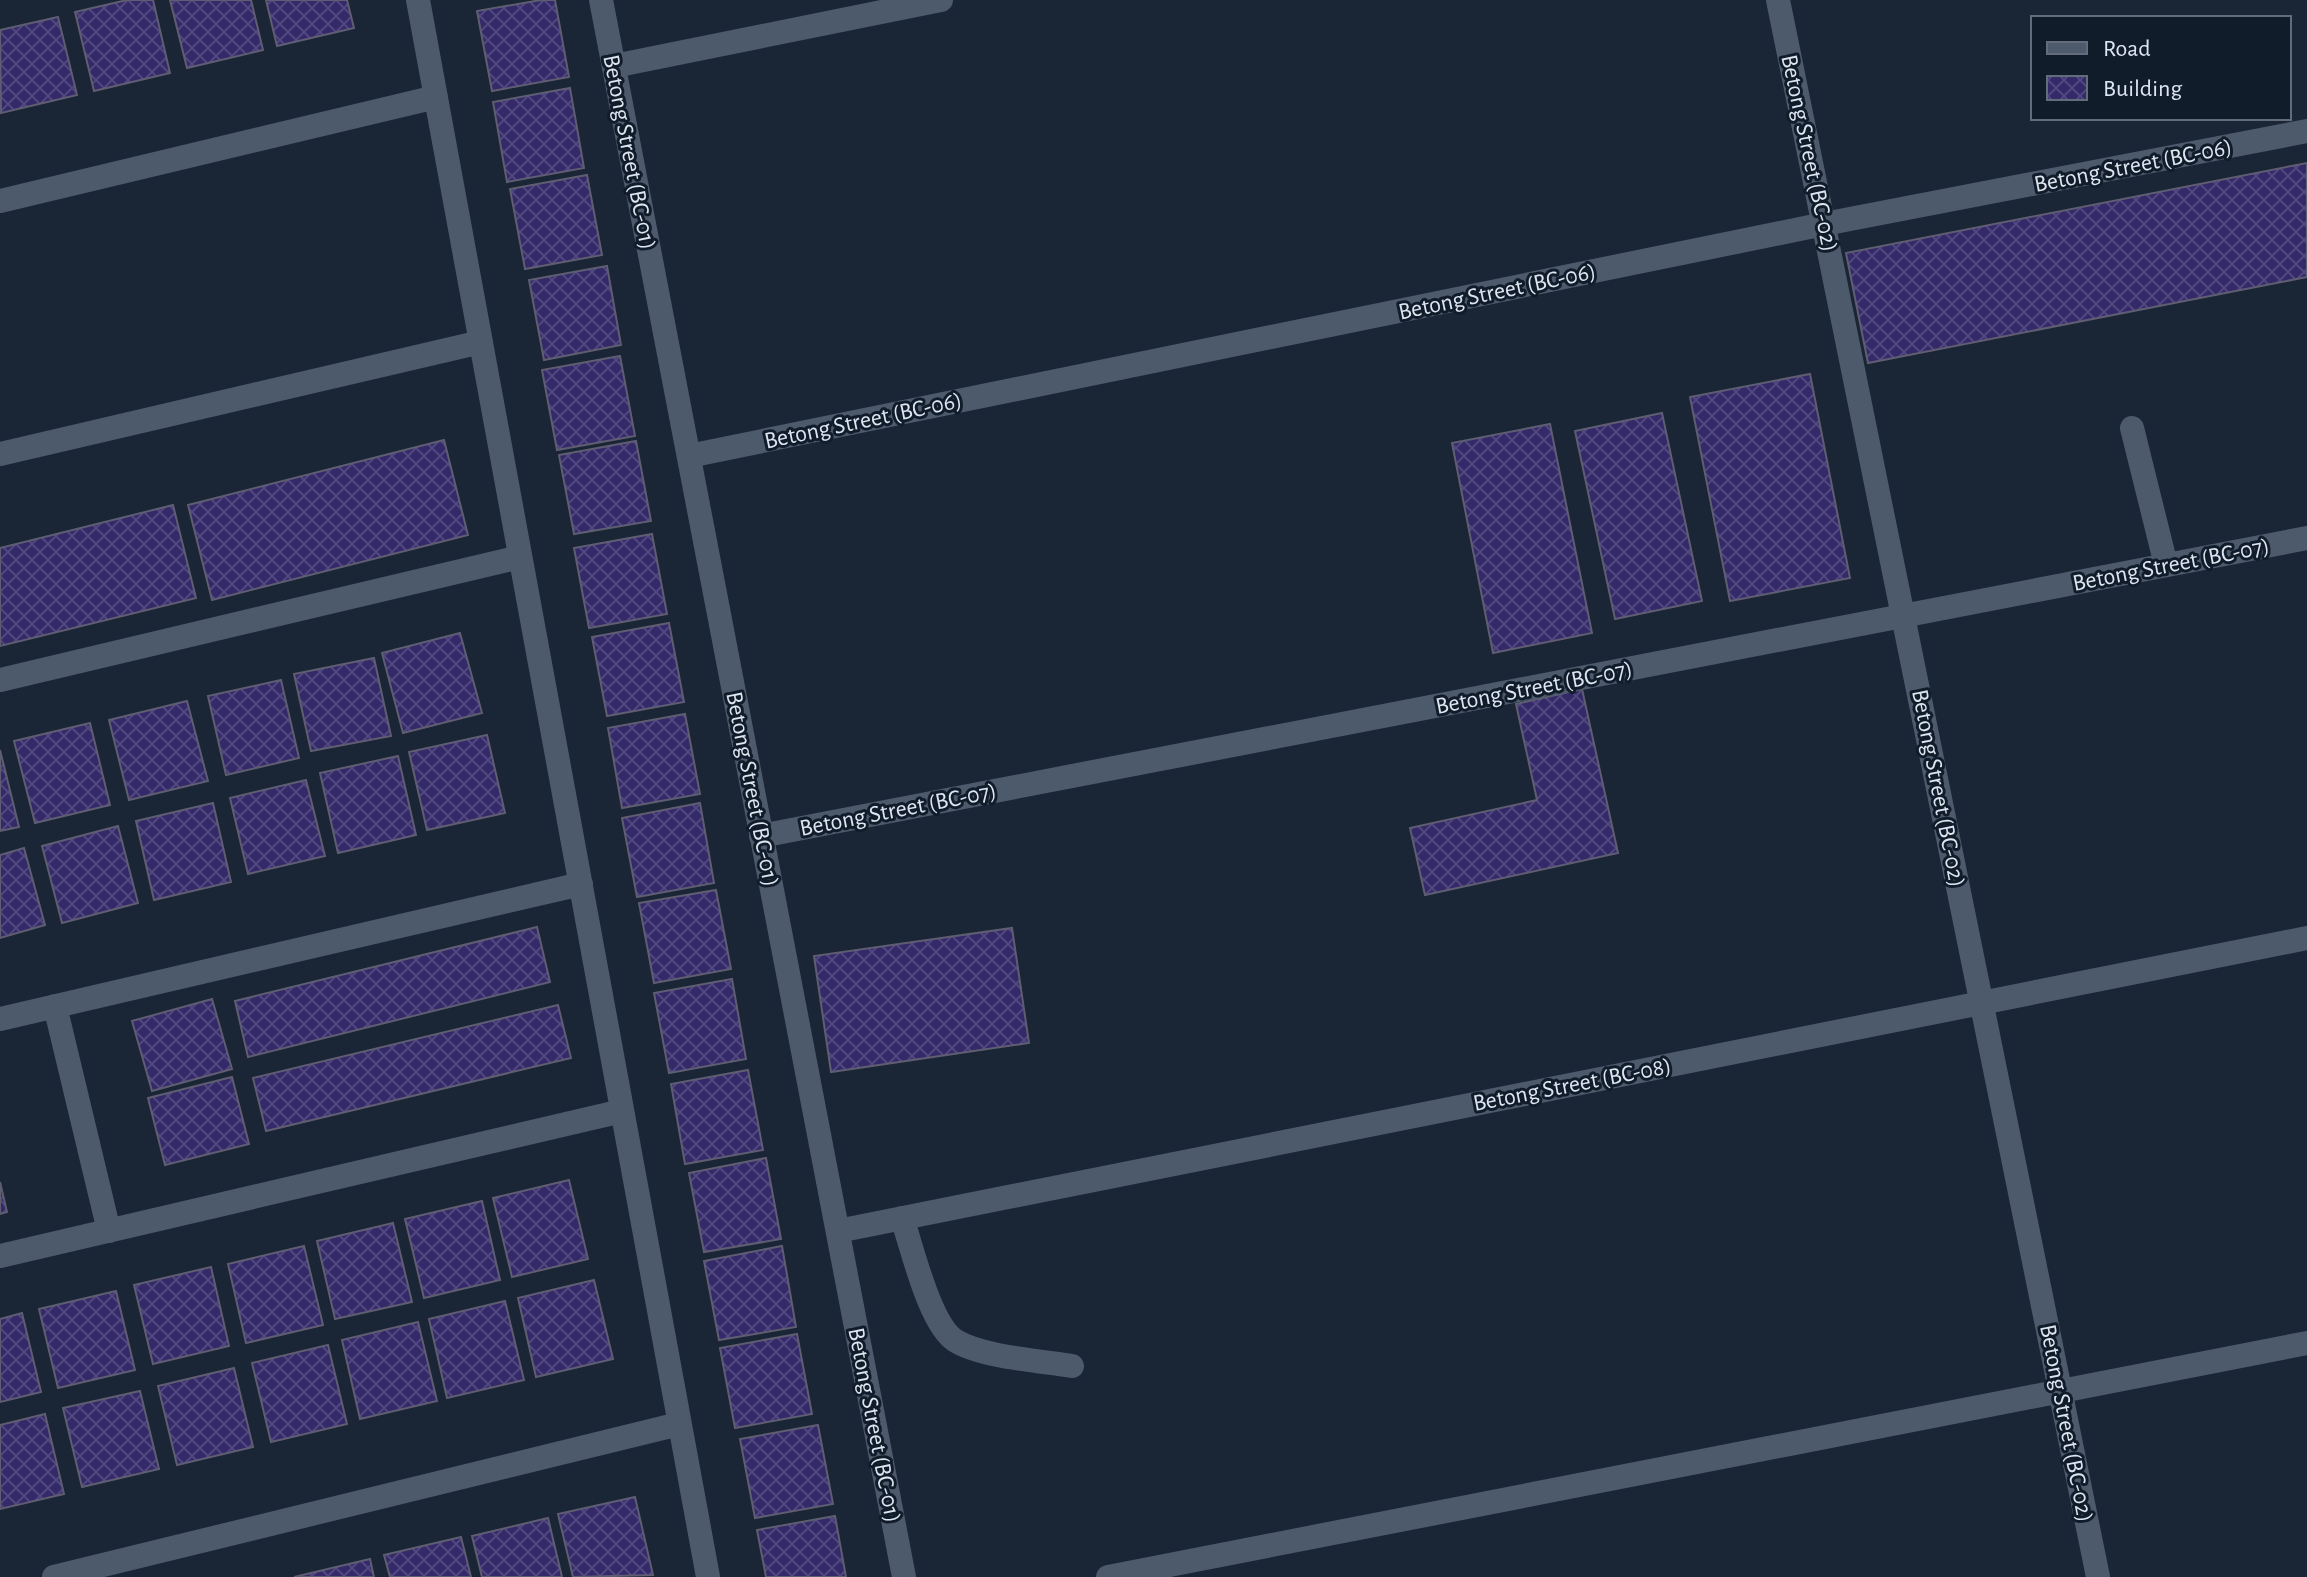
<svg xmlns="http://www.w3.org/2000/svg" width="2307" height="1577" viewBox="0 0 2307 1577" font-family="'Alegreya Sans',sans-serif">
  <defs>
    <pattern id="building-cross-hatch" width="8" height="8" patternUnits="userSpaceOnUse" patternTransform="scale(2)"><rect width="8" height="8" fill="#342969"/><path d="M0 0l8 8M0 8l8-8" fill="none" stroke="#51487f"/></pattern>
  </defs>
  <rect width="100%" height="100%" fill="#1a2535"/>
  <path fill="url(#building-cross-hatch)" stroke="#5e5d72" stroke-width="2" d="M127,0H153L170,73L94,91L75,12Z
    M170,0H251L263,50L187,68Z
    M266,0H347L354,28L277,46Z
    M541,0H555L569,77L492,91L477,11Z
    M58,17L77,95L1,113L0,30Z
    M570,88L584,168L507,182L493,102Z
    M2307,163V277L1868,363L1846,253Z
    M587,175L602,255L525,269L510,189Z
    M607,266L621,345L544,360L529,280Z
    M620,356L635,436L557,450L542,370Z
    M1810,374L1850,578L1730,601L1690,397Z
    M1662,413L1702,601L1615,619L1575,431Z
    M1550,424L1592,633L1493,653L1452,443Z
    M444,440L468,535L212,600L188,505Z
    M636,441L651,521L574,534L559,455Z
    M173,505L196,598L0,646V548Z
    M652,534L667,614L589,628L574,548Z
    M669,623L684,702L607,716L592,637Z
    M460,633L482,713L403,733L382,653Z
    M374,658L391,736L311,751L294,674Z
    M281,680L299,758L226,775L208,696Z
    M1582,689L1618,853L1425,895L1410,828L1537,800L1516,704Z
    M187,701L208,781L129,800L109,720Z
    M685,714L700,794L622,808L608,728Z
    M90,723L110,805L35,823L14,741Z
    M487,735L505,813L427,830L409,752Z
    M0,750L19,827L0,831Z
    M398,756L416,835L338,853L320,773Z
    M306,780L325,856L248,874L230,798Z
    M213,803L231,882L154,900L136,821Z
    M700,803L714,883L637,897L622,818Z
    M118,826L138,903L62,923L42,846Z
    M24,848L45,925L0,938V855Z
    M716,890L731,969L654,983L639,903Z
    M537,927L550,982L248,1057L235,1001Z
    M1012,928L1029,1043L831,1072L814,956Z
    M732,979L746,1059L669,1073L654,993Z
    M212,999L232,1069L152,1091L132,1021Z
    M558,1005L571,1058L266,1131L253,1078Z
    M748,1070L763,1150L685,1164L671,1084Z
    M232,1077L249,1144L165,1165L148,1098Z
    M766,1158L781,1239L704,1252L689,1173Z
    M569,1180L588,1259L512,1277L493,1198Z
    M0,1182L7,1212L0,1214Z
    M482,1201L500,1280L424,1298L405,1219Z
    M393,1223L412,1302L335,1319L317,1241Z
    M304,1246L323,1325L246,1343L228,1264Z
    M782,1246L796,1327L719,1340L704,1261Z
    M211,1267L229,1346L153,1364L134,1285Z
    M594,1280L613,1359L536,1377L518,1298Z
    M116,1291L135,1370L58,1388L39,1309Z
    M505,1301L524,1380L447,1398L429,1319Z
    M22,1313L41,1392L0,1402V1319Z
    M418,1322L437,1401L360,1419L342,1340Z
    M797,1334L812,1414L735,1428L720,1348Z
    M328,1345L347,1424L271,1442L252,1363Z
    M234,1368L253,1447L177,1465L158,1386Z
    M140,1391L159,1469L82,1487L63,1408Z
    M45,1414L64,1494L0,1509V1425Z
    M818,1425L833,1504L755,1518L740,1439Z
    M635,1497L653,1575L573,1577L558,1514Z
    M835,1516L846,1577H766L757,1530Z
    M548,1518L562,1577H482L472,1536Z
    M461,1537L471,1577H390L384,1555Z
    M370,1559L374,1577H294Z"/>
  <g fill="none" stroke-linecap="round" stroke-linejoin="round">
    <path stroke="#4d5a6c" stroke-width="24" d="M902,1218C912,1247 930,1326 956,1341C982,1357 1041,1361 1072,1366"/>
    <path stroke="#4d5a6c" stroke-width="24" d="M418,0L708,1577
      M601,0L904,1577
      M1778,0L2098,1577
      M614,66L941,0
      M0,201L436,97
      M2132,428L2166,565
      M0,454L481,342
      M689,456L1824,224L2307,131
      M0,680L520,557
      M761,836L2307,538
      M55,1006L109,1231
      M0,1019L581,884
      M838,1231L2307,938
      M0,1256L622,1111
      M54,1577L679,1424
      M1108,1577L2307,1343"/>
  </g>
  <g text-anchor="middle" stroke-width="6" stroke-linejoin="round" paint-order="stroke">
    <g font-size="24" fill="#dde5f0" stroke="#111c2b">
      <text transform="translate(630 152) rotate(79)" y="8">Betong Street (BC-01)</text>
      <text transform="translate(1810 153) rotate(78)" y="8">Betong Street (BC-02)</text>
      <text transform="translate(2133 165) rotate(-11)" y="8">Betong Street (BC-06)</text>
      <text transform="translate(1497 291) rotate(-12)" y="8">Betong Street (BC-06)</text>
      <text transform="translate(863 420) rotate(-12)" y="8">Betong Street (BC-06)</text>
      <text transform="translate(2171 564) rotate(-11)" y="8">Betong Street (BC-07)</text>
      <text transform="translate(1534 687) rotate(-11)" y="8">Betong Street (BC-07)</text>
      <text transform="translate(1939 788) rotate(79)" y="8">Betong Street (BC-02)</text>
      <text transform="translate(753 789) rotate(79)" y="8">Betong Street (BC-01)</text>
      <text transform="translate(898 809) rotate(-11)" y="8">Betong Street (BC-07)</text>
      <text transform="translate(1572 1084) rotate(-11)" y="8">Betong Street (BC-08)</text>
      <text transform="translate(2067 1423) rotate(79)" y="8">Betong Street (BC-02)</text>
      <text transform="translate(875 1425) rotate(79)" y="8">Betong Street (BC-01)</text>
    </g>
  </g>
  <rect x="2031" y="16" width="260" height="104" fill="#111c2b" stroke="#636c7a" stroke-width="2"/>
  <rect x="2047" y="42" width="40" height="12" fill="#4d5a6c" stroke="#636c7a" stroke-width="2"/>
  <text x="2103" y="56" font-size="24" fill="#dde5f0">Road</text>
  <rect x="2047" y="76" width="40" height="24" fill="url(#building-cross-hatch)" stroke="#636c7a" stroke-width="2"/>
  <text x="2103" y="96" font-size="24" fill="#dde5f0">Building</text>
</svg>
